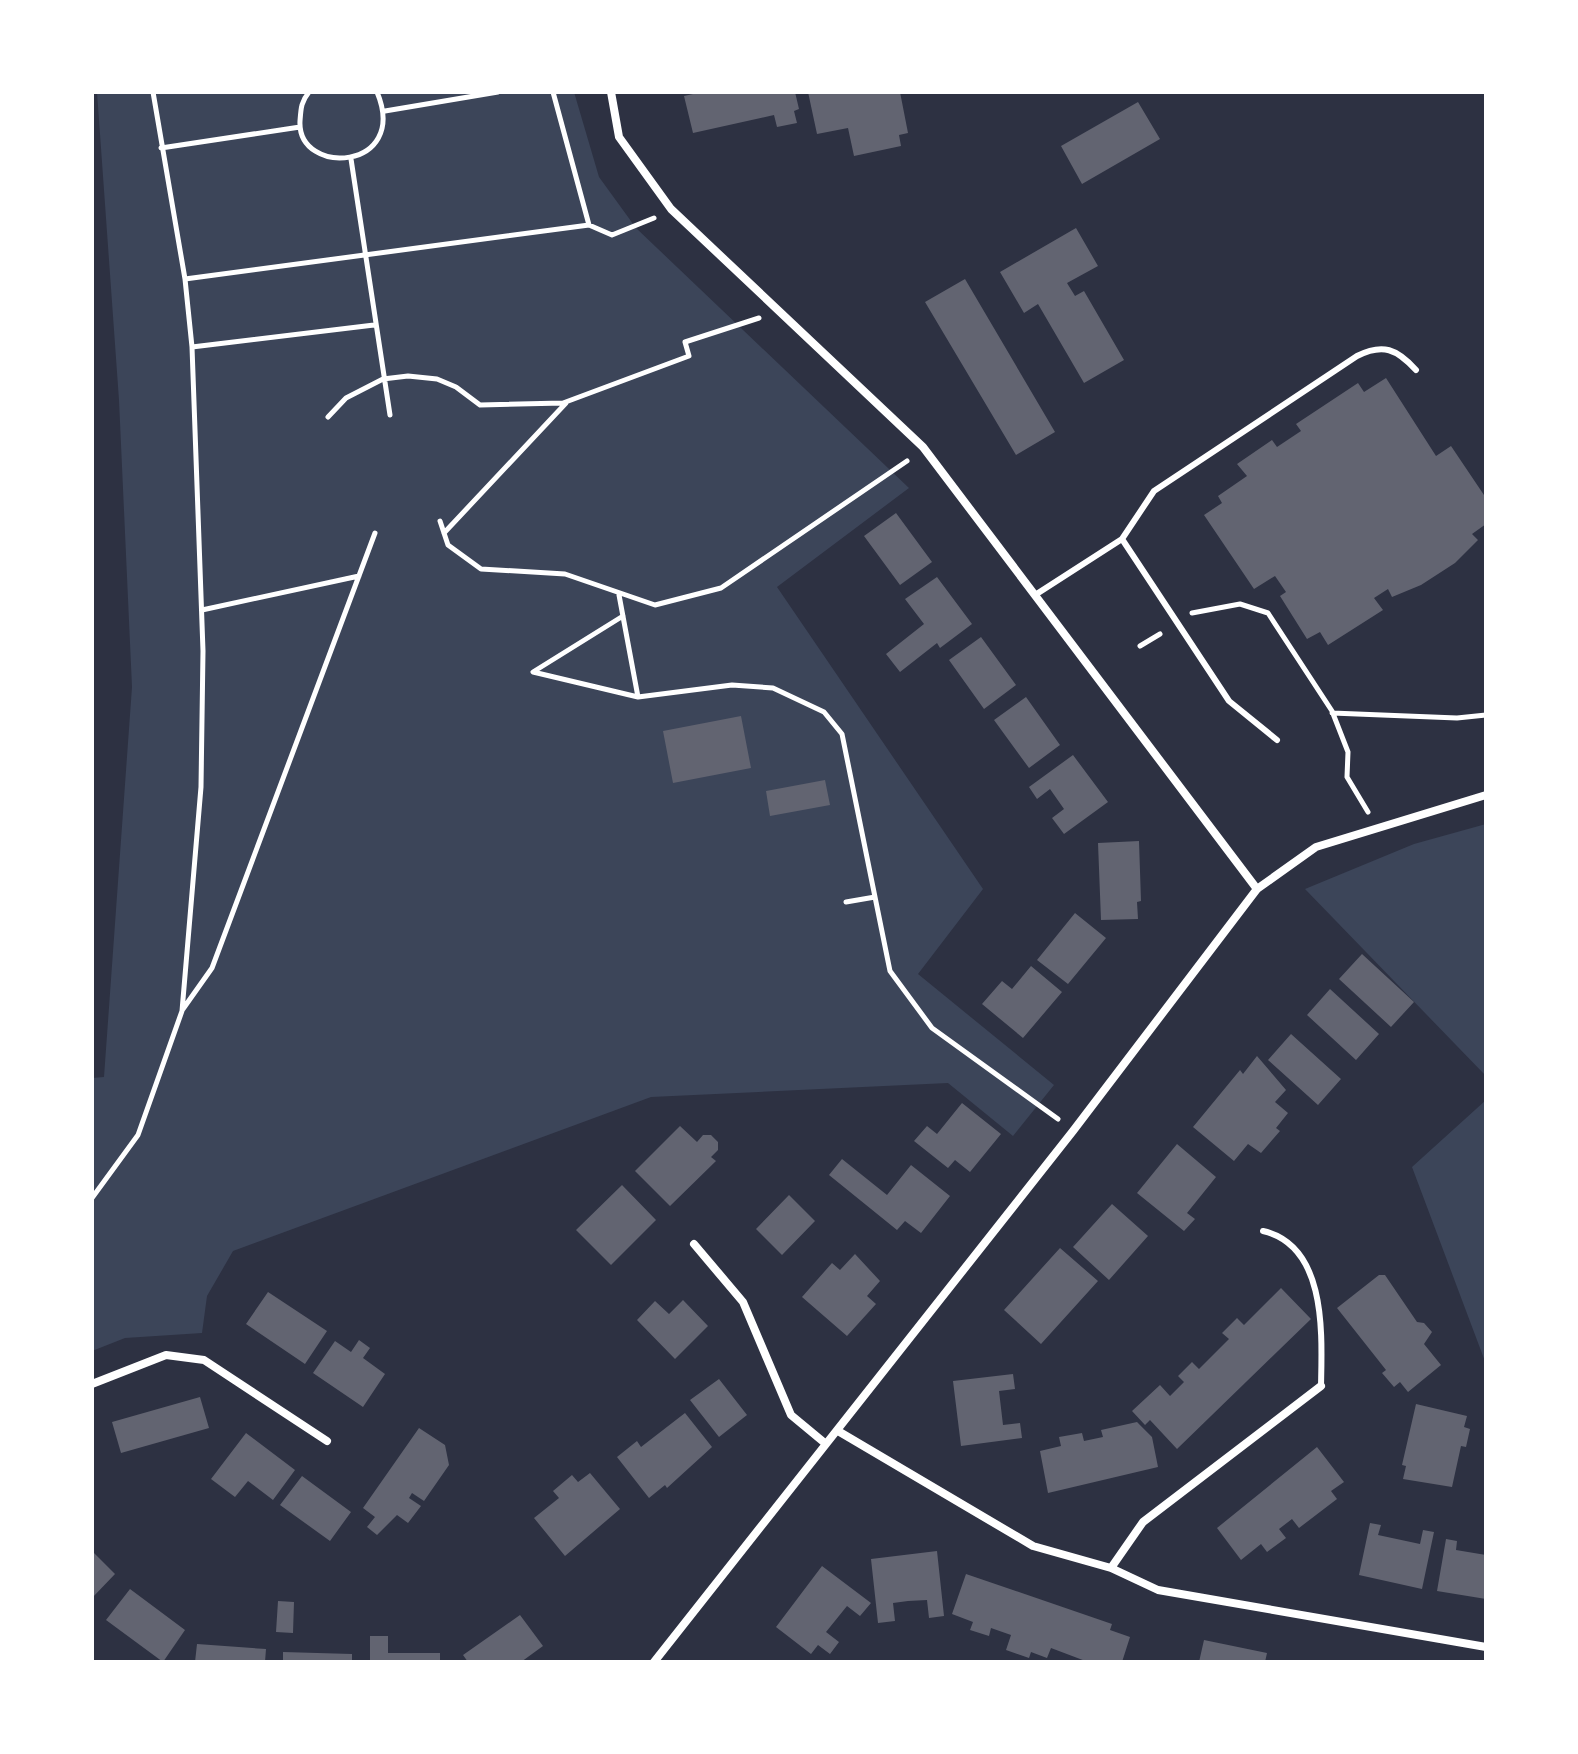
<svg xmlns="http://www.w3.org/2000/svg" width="1578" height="1754" viewBox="0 0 1578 1754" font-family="Roboto,sans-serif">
  <rect width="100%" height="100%" fill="#2d3142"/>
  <path fill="#3c4559" d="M97,92H574L599,177L636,228L909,488L777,587L983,889L918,974L1054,1085L1013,1136L948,1083L651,1097L233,1251L207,1296L202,1333L125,1338L92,1351V1078L104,1077L132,687L119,400Z
    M1486,824V1076L1305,889L1414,844Z
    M1486,1100V1364L1412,1167Z"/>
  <path fill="#626471" d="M702,92H795L799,109L794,111L797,123L777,127L774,115L693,133L684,96Z
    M808,92H900L908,133L899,135L901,146L854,156L848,128L817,134Z
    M1138,102L1160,139L1082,184L1061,146Z
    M1076,228L1098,266L1067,283L1075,296L1084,291L1124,360L1084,383L1038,304L1024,313L1000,272Z
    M965,279L1055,432L1016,455L925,302Z
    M1386,378L1436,456L1451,446L1486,498V524L1472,534L1478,540L1455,563L1421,585L1392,597L1388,589L1374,598L1383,610L1328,645L1320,632L1307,639L1280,596L1286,592L1275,576L1254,589L1204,515L1222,503L1218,496L1247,476L1237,464L1272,440L1277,447L1301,431L1296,424L1358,383L1364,392Z
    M896,513L932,562L900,585L864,536Z
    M937,577L972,624L940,648L937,643L900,672L886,654L924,624L905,599Z
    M981,637L1016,685L984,709L949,660Z
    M1026,697L1060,745L1029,768L994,720Z
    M741,716L751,768L673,783L663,731Z
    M1073,755L1108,802L1064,834L1052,818L1064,809L1050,789L1037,799L1029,787Z
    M825,780L830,805L770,816L766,791Z
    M1139,841L1141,901L1137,902L1138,919L1101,920L1098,843Z
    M1075,913L1106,938L1068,984L1037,960Z
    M1362,954L1414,1002L1391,1027L1339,979Z
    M1031,966L1062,992L1023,1038L982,1004L1002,981L1012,989Z
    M1330,989L1379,1034L1356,1060L1307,1015Z
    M1291,1034L1341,1079L1318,1105L1268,1060Z
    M1257,1056L1286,1090L1275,1102L1288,1113L1276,1128L1280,1131L1261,1153L1248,1144L1234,1161L1193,1127L1240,1070L1243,1074Z
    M962,1103L1001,1134L970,1172L955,1160L948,1168L914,1141L927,1126L937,1134Z
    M680,1126L697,1142L703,1135H711L718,1142V1150L711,1157L716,1161L670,1206L635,1171Z
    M1177,1144L1216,1177L1187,1213L1195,1219L1184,1231L1137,1193Z
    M842,1159L887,1195L911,1165L950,1196L921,1233L905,1221L897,1230L829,1175Z
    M622,1185L656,1220L611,1265L576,1230Z
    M789,1195L815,1221L782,1255L756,1229Z
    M1112,1204L1148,1236L1109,1280L1073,1247Z
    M1060,1248L1098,1281L1041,1344L1004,1310Z
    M855,1254L880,1281L867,1296L876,1304L847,1336L802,1297L832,1263L840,1270Z
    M1379,1275H1385L1417,1322L1424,1323L1432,1332L1424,1344L1441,1365L1408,1392L1400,1382L1394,1387L1382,1373L1386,1370L1337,1308Z
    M1281,1288L1311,1319L1177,1449L1150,1420L1145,1425L1132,1411L1160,1385L1170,1396L1184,1382L1178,1376L1192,1362L1199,1369L1229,1339L1222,1333L1237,1318L1244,1325Z
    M268,1292L327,1331L305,1364L246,1324Z
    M683,1300L708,1326L675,1359L637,1320L655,1301L669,1314Z
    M359,1340L370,1348L363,1358L385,1374L363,1407L313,1373L335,1341L351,1352Z
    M1013,1374L1015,1389L999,1391L1003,1425L1020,1423L1022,1438L961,1446L953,1381Z
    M719,1379L747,1415L719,1437L690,1400Z
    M200,1397L209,1428L121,1453L112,1422Z
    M1416,1404L1467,1416L1464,1427L1470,1429L1466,1447L1461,1446L1452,1487L1403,1479L1406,1466L1402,1465Z
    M685,1413L712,1447L667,1488L665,1485L649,1498L617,1457L637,1441L641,1447Z
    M1137,1422L1152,1437L1158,1467L1048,1493L1040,1451L1061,1446L1059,1437L1082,1433L1084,1441L1103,1437L1101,1430Z
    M419,1428L445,1445L449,1465L424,1501L412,1493L409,1498L421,1506L408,1523L397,1515L377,1535L367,1527L375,1517L363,1508Z
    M246,1433L295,1470L273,1500L248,1481L235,1497L211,1479Z
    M1317,1447L1344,1482L1331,1491L1337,1499L1299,1528L1292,1519L1279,1529L1286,1538L1267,1552L1261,1544L1241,1560L1217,1528Z
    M590,1473L620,1509L565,1556L534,1518L559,1498L553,1491L572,1475L578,1482Z
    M302,1476L351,1512L330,1541L280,1505Z
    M1370,1523L1381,1525L1378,1535L1420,1544L1423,1530L1434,1532L1422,1589L1359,1575Z
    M1446,1539L1457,1541L1456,1550L1486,1555V1599L1437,1591Z
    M92,1551L115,1574L92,1598Z
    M937,1551L944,1616L929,1618L927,1600L908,1601L893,1603L895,1621L878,1623L871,1559Z
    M822,1566L871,1603L860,1616L847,1606L826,1632L839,1642L830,1654L818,1645L811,1654L776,1627Z
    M966,1574L1112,1624L1110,1630L1130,1637L1122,1662H1088L1051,1648L1047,1658L1031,1652L1029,1658L1006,1650L1011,1635L991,1628L989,1636L970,1630L973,1622L952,1614Z
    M130,1589L185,1630L163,1662L106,1620Z
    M278,1601L294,1602L293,1633L276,1632Z
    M520,1615L543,1646L521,1662H468L463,1655Z
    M370,1636H388V1653H440V1662H370Z
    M1204,1640L1267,1653L1265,1662H1199Z
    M197,1644L266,1649L265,1662H195Z
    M283,1652L352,1654V1662H283Z"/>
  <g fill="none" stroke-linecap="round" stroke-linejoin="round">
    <path stroke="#fff" stroke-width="5" d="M309,92C301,102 301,108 300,121C297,177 410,171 377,92
      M553,92L589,225
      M385,111L498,92
      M161,148L300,127
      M351,159L390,415
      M185,279L589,225L612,235L654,218
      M192,347L374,325
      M328,417L346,398L383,379L408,376L437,379L456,387L480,405L563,403L689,356L685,342L759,318
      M440,521L448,545L481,569L565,574L655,605L721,588L907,461
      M444,533L566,403
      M619,595L638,697
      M202,610L359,576
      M1192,613L1240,604L1268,613L1332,711L1348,752L1347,777L1368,812
      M623,616L533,672L638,697L732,685L773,688L824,712L842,734L890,971L932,1028L1058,1119
      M1140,646L1160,634
      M1332,713L1457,718L1486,715
      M846,902L875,897
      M183,1009L212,968L375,533
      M92,1198L138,1135L182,1011L201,787L203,651L192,347L185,279L153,92"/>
    <path stroke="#fff" stroke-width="6" d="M1122,539L1154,491L1357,356C1383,343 1397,349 1416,370
      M1035,595L1122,539L1229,701L1277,740
      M1263,1231C1327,1246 1322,1334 1321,1386"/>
    <path stroke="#fff" stroke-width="8" d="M611,92L619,137L671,209L923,447L1257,889
      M694,1244L743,1302L791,1415L826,1444
      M92,1384L166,1355L204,1360L327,1441
      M838,1431L1033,1546L1111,1568L1158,1590L1486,1647
      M1111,1568L1143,1522L1321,1386
      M654,1662L1073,1131L1257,889L1316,847L1486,795"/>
  </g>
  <rect width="1578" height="1754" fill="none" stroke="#ffffff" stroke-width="188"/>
</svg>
